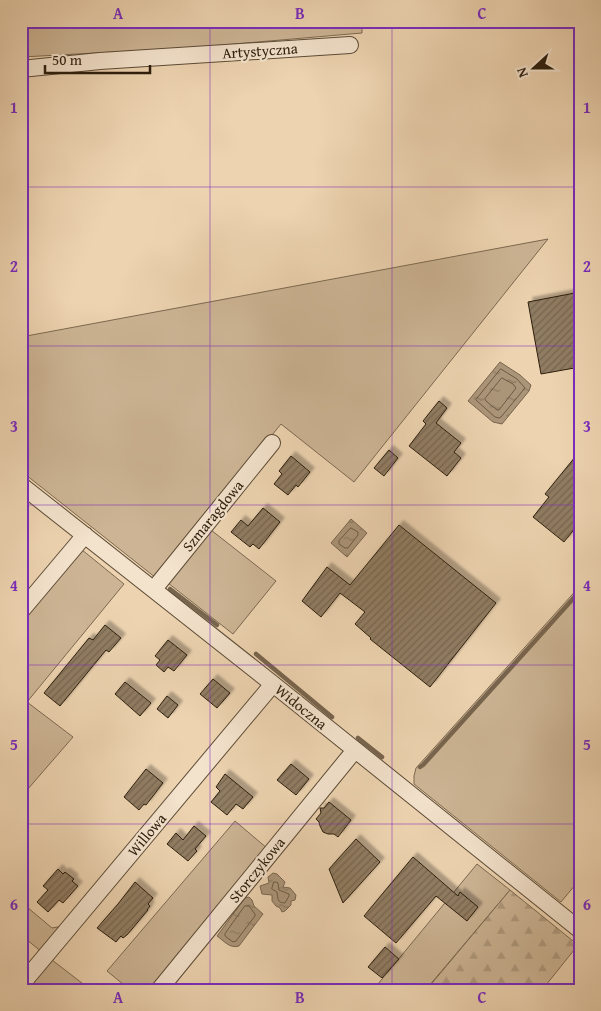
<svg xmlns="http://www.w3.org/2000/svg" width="601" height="1011" viewBox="0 0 601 1011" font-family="'Gentium Book Plus',serif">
  <defs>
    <pattern id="forest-firs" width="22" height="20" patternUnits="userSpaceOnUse" patternTransform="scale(1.25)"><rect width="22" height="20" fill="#ccb494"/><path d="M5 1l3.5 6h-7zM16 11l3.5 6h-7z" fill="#af9a7e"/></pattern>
    <pattern id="water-ripples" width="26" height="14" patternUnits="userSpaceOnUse" patternTransform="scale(1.25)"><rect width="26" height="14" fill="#ab9579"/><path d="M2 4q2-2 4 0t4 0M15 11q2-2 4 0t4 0" fill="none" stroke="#8b7962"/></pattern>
    <pattern id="building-hatch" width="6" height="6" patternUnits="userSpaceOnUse" patternTransform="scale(1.25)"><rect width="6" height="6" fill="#907c62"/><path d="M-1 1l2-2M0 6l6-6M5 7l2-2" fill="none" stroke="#76654f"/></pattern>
    <filter id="shadow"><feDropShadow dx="4.5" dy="-4.5" stdDeviation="1" flood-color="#0004"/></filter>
  </defs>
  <rect width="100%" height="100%" fill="#edd3b0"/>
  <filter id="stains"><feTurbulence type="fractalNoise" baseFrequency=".004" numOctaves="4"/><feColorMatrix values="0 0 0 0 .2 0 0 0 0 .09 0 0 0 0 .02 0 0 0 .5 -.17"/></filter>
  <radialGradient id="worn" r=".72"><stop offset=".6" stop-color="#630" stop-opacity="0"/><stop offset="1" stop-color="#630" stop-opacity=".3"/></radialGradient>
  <path fill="#ccb494" stroke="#7c6950" d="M21,21H362V33L188,48L22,57Z
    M548,239L354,482L281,424L156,578L21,471V337Z
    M211,530L276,581L233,634L168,583Z
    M81,549L124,584L27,702L73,737L21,797V621Z
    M580,586V879L561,902L414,784V776L416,768Z
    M235,821L268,849L153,990H130L107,971Z
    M477,864L510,890L428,987L430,990H373Z
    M21,902L52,928L63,926L43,953L21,935Z
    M52,960L91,990H27Z"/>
  <path fill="url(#forest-firs)" stroke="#7c6950" d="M510,890L578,945L542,990H430L428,988Z"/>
  <path fill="url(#water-ripples)" stroke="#78654e" d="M500,362L520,375L531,385L529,391L502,424L493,422L468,401Z
    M351,519L367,533L347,557L331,543Z
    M273,873L277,874L285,882L283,887L290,888L296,895L295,900L291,901V905L285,911L282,912L280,908L276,906L272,901V895L262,894L260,886L269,883L268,877Z
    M249,897L252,900L254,906L263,914L239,946C230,949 224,941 217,936L245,898Z"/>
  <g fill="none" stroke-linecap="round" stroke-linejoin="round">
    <path stroke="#6c5a43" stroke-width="1" d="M501,369L517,379L525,388L501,417L499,418L495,417L476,400Z
      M502,378L513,384L516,388L499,410H497L486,401L485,399Z
      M351,528L358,532V535L348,548H345L339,544V541Z
      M274,882H276L278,883L279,890L289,894V896L285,903C277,903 278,898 277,892L272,889Z
      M245,906H249L255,914V916L236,941L233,942L225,936V934Z"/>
    <path stroke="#78654e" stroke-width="4.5" d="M170,589L217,625
      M256,654L332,717
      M358,738L382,757
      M420,767L423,765L580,591"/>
  </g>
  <path fill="url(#building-hatch)" stroke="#2c1e0d" filter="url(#shadow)" d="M580,292V367L541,374L528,302Z
    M439,401L447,408L436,423L461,443L454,452L461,458L447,476L409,446L426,424L423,421Z
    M389,450L398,458L384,476L374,468Z
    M580,451V522L564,542L533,517L549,497L545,494Z
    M291,456L310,472L298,487L296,485L288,495L274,484L282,474L279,471Z
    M263,508L280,522L259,549L253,544L250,547L231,532L241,520L248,526Z
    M399,525L496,603L430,687L370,639L371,638L355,624L365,612L340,593L321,617L302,601L327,567L350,585Z
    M105,625L121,638L109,652L106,650L60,706L44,693L89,638L93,640Z
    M168,640L187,655L174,671L168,667L164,672L156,665L160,660L155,656Z
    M213,679L230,693L217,708L200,694Z
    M125,682L151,703L140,716L115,694Z
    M167,696L178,705L168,718L157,709Z
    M291,764L309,779L296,795L277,780Z
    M146,769L163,783L146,805L144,804L139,810L124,797Z
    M225,774L253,797L243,809L236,804L227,815L211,802L220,791L216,787Z
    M329,802L351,820L338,837L334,834H328L323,832L320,826L319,822L316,819L321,813L320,808H324Z
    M194,826L206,836L195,849L197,851L188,861L167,844L176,833L183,840Z
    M356,839L380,862L343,903L329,869Z
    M413,857L458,896L460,892L478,907L467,921L436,896L396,943L364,916Z
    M58,869L63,874L65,872L74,879L72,881L78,886L63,903L59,900L48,912L37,902L48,890L43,886Z
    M135,882L153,898L148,904L150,906L147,910H148L127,935L123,938L121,936L116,942L97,928L118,904Z
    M385,947L399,959L382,978L368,967Z"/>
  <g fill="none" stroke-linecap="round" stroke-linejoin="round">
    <defs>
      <path id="minor" d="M21,69L100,61L350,45
        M21,485L273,684L580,930
        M154,589L272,443
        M21,611L85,535
        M21,985L273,684
        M159,990L355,750"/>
    </defs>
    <use href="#minor" stroke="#5c4b36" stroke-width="18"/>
    <use href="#minor" stroke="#f3e2cc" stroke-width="16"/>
  </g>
  <path fill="none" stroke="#7b2cbf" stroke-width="1" stroke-opacity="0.55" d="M210,21V990M392,21V990M21,187H580M21,346H580M21,505H580M21,665H580M21,824H580"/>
  <g text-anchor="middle" stroke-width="4.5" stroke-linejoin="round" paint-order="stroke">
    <g font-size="15" fill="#2c1e0d" stroke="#f3e2cc">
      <text transform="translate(260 51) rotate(-4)" y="5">Artystyczna</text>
      <text transform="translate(213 516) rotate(-51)" y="5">Szmaragdowa</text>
      <text transform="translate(301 707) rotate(39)" y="5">Widoczna</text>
      <text transform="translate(147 835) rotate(-50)" y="5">Willowa</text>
      <text transform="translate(257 870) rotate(-51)" y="5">Storczykowa</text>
    </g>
  </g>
  <rect width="601" height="1011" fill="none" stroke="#edd3b0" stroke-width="55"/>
  <g transform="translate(534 68) rotate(249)" stroke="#f3e2cc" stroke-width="4" paint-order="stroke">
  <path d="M0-4L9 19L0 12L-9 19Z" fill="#2c1e0d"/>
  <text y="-8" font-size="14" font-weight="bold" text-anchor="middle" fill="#2c1e0d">N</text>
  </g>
  <path d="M45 65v8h105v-8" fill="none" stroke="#2c1e0d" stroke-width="2.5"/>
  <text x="52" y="65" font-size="15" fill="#2c1e0d" stroke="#f3e2cc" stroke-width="4" paint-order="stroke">50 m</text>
  <rect x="28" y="28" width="546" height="956" fill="none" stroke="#7b2cbf" stroke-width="2"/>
  <g font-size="16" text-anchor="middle" font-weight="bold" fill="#7b2cbf">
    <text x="118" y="19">A</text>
    <text x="300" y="19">B</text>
    <text x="482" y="19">C</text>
    <text x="14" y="113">1</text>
    <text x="587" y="113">1</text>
    <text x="14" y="272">2</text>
    <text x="587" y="272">2</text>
    <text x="14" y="432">3</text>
    <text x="587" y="432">3</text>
    <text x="14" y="591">4</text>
    <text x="587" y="591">4</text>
    <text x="14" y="750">5</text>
    <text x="587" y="750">5</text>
    <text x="14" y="910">6</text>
    <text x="587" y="910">6</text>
    <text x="118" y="1003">A</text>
    <text x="300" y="1003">B</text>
    <text x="482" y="1003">C</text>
  </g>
  <rect width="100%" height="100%" filter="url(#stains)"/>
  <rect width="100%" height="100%" fill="url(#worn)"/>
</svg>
